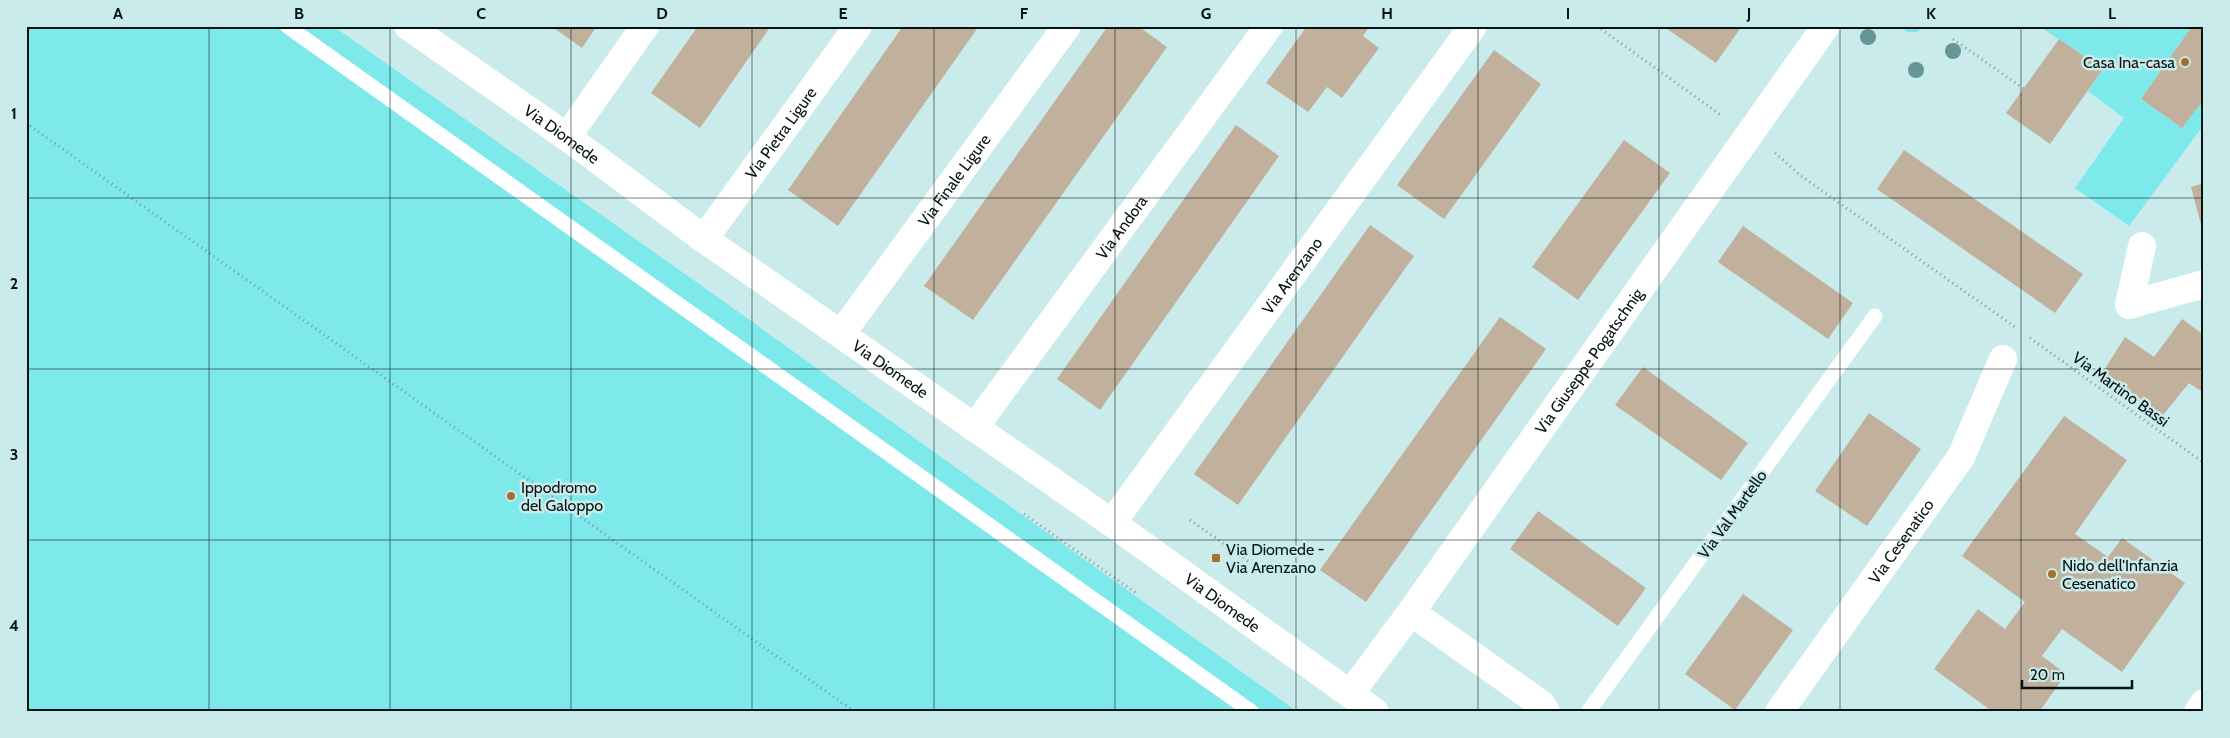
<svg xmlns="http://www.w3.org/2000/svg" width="2230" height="738" viewBox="0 0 2230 738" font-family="Cabin,sans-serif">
  <rect width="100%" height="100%" fill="#caebeb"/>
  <path fill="#7de9ea" d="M26,26H333L695,281L1298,712H26Z
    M1899,26H1922L1918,32H1907Z
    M2039,26H2192L2141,99L2182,128L2204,99V129L2200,130L2129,226L2075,188L2124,118L2088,91L2103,69Z"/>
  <path fill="#c1b09b" d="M551,26H597L582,48Z
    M698,26H771L700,128L651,93Z
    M903,26H979L838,226L788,190Z
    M1108,26H1138L1167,47L973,320L924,286Z
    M1307,26H1370L1363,36L1379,48L1342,98L1327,87L1308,112L1266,83Z
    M1663,26H1742L1716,63Z
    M2192,26H2204V99L2182,128L2141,99Z
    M2059,39L2103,69L2050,144L2006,113Z
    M1494,50L1541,84L1444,219L1397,185Z
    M1236,125L1279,156L1100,410L1057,379Z
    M1624,140L1670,173L1578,300L1532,267Z
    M1904,150L2083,274L2055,313L1877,189Z
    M2204,183V232H2203L2191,187Z
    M1370,225L1414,256L1238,505L1194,474Z
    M1743,226L1853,303L1828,339L1718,262Z
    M1500,317L1546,349L1366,602L1320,570Z
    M2182,319L2204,335V393L2189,383L2163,415L2103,372L2125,337L2154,357Z
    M1643,367L1748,443L1721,480L1615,405Z
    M1869,413L1921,449L1867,526L1815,491Z
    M2064,416L2127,460L2075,534L2108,557L2122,538L2185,583L2122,672L2062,629L2042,656L2066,674L2039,712H1993L1934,669L1978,609L2005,629L2025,602L1962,556Z
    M1538,511L1646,588L1618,626L1510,549Z
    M1743,594L1793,630L1735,710L1685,674Z"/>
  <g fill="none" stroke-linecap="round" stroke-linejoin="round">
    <path stroke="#809898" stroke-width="3" stroke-dasharray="1 4" stroke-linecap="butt" d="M1597,26L1722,116
      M1953,39L2024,89
      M26,123L855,712
      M1775,153L1801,176L2015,327
      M2030,338L2204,463
      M1024,514L1136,593
      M1190,520L1251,563"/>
    <path stroke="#fff" stroke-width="15" d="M287,26L1252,712
      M1588,712L1875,316"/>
    <g stroke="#fff" stroke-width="28">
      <path d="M567,137L645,26"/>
      <path id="s1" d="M704,239L858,26"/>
      <path d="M2142,246L2129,305L2204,284"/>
      <path id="s2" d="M841,334L1067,26"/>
      <path id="s3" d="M974,428L1269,26"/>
      <path id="s4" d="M1112,523L1473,26"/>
      <path d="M1411,612L1541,704L1546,712"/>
      <path id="s5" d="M1350,694L1411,612L1826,26"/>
      <path id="s6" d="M1779,712L1961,457L2003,359"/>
      <path d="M2198,712L2204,703"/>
    </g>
    <path stroke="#fff" stroke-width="28" id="s7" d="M408,26L567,137L704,239L1112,523L1375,712"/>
  </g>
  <g fill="#669696">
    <circle cx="1868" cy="37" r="8"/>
    <circle cx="1953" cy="51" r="8"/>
    <circle cx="1916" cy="70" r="8"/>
  </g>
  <path fill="none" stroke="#071212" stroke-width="1" stroke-opacity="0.55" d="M209,26V712M390,26V712M571,26V712M752,26V712M934,26V712M1115,26V712M1296,26V712M1478,26V712M1659,26V712M1840,26V712M2021,26V712M26,198H2204M26,369H2204M26,540H2204"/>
  <g fill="#a27126" stroke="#caebeb" stroke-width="2">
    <circle cx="2185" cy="62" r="5"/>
    <circle cx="511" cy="496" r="5"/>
    <rect x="1211" y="553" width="10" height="10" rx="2.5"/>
    <circle cx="2052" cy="574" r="5"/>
  </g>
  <g text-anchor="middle" stroke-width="5" stroke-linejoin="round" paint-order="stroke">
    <g font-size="16" fill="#071212" stroke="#caebeb" text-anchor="start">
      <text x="2175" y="68" text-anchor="end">Casa Ina-casa</text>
      <text x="521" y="493">Ippodromo<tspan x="521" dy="18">del Galoppo</tspan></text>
      <text x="1226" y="555">Via Diomede -<tspan x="1226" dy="18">Via Arenzano</tspan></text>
      <text x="2062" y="571">Nido dell'Infanzia<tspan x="2062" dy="18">Cesenatico</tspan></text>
    </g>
    <g font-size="16" fill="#071212" stroke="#caebeb">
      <text dy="6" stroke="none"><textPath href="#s1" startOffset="131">Via Pietra Ligure</textPath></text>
      <text dy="6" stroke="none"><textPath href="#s7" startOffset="188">Via Diomede</textPath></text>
      <text dy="6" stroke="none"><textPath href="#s2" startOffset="191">Via Finale Ligure</textPath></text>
      <text dy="6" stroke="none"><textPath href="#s3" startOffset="249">Via Andora</textPath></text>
      <text dy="6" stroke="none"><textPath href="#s4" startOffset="306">Via Arenzano</textPath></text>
      <text dy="6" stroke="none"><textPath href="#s5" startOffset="410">Via Giuseppe Pogatschnig</textPath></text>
      <text dy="6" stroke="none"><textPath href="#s7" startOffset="592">Via Diomede</textPath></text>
      <text transform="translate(2121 389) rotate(36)" y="6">Via Martino Bassi</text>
      <text transform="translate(1732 514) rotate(-54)" y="6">Via Val Martello</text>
      <text dy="6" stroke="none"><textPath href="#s6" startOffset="210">Via Cesenatico</textPath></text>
      <text dy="6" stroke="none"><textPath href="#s7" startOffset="998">Via Diomede</textPath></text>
    </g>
  </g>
  <rect width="2230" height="738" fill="none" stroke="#caebeb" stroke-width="55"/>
  <path d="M2022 680v8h110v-8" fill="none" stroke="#071212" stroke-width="2.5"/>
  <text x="2030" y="680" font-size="15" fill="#071212" stroke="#caebeb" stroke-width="4" paint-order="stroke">20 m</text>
  <rect x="28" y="28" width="2174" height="682" fill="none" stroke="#071212" stroke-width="2"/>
  <g font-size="16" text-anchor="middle" font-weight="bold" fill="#071212">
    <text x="118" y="19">A</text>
    <text x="299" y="19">B</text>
    <text x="481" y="19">C</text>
    <text x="662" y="19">D</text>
    <text x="843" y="19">E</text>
    <text x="1024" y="19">F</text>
    <text x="1206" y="19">G</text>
    <text x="1387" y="19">H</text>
    <text x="1568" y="19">I</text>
    <text x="1749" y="19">J</text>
    <text x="1931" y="19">K</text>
    <text x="2112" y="19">L</text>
    <text x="14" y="119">1</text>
    <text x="14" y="289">2</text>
    <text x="14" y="460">3</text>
    <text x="14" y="631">4</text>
  </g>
</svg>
